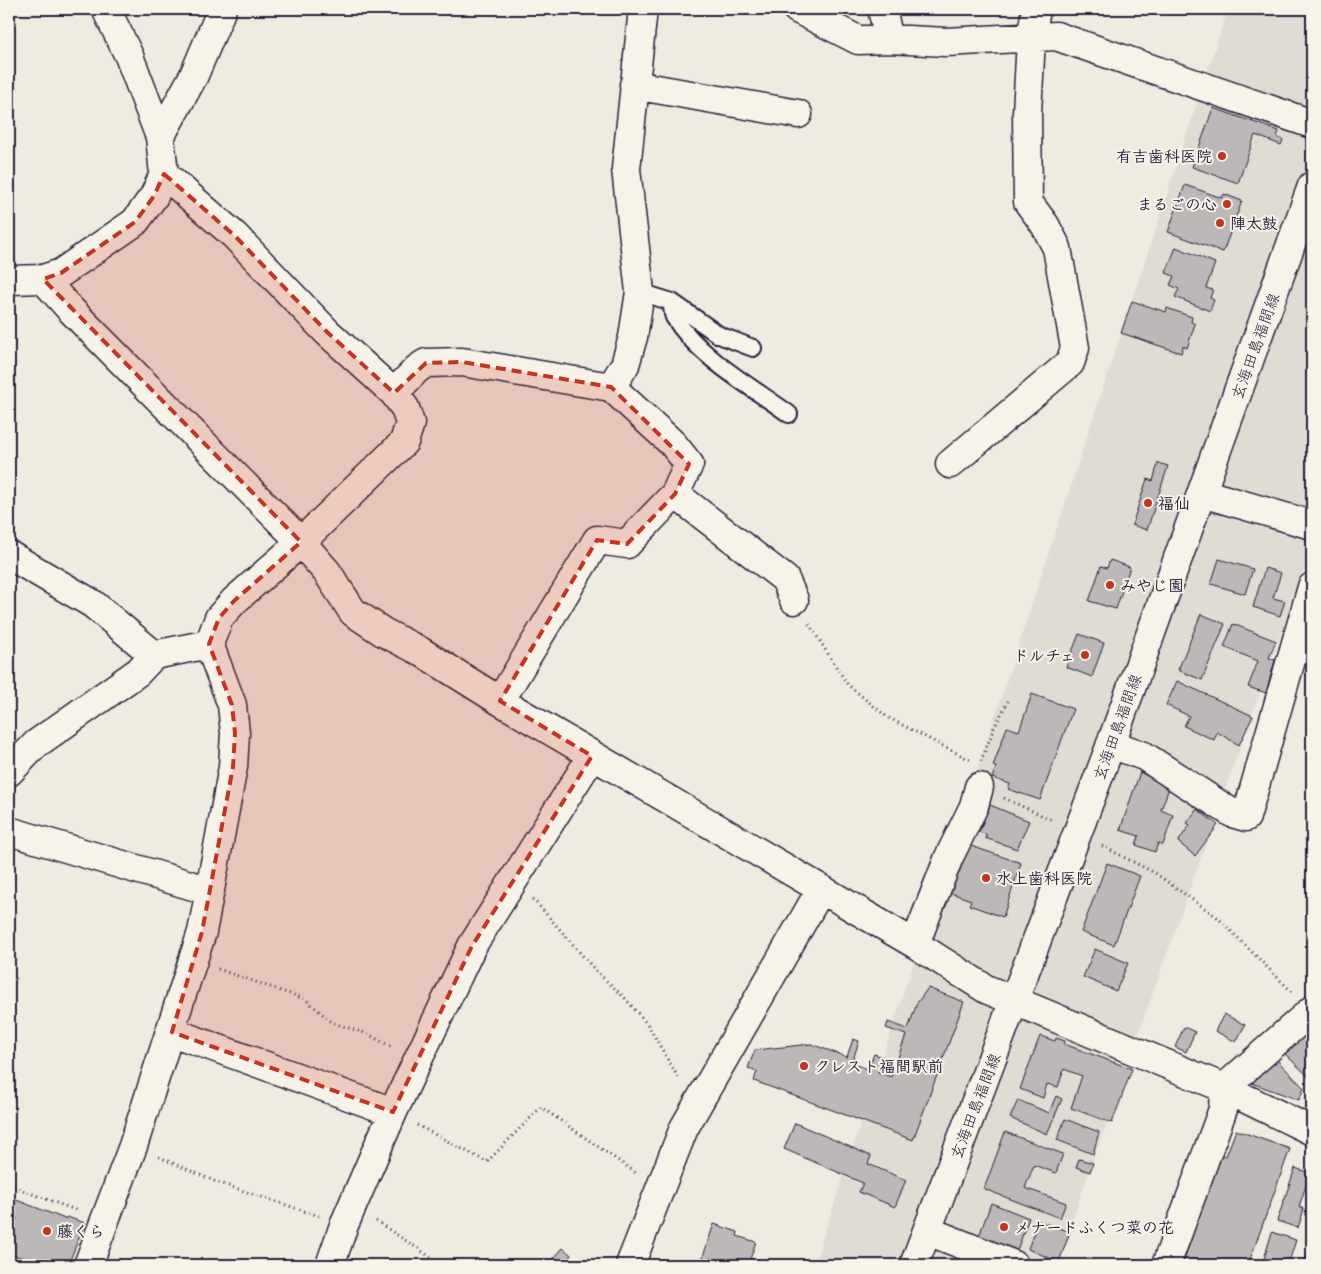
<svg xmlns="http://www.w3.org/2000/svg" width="1321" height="1274" viewBox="0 0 1321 1274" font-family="Mali,'Klee One',sans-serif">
  <rect width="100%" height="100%" fill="#eeebe1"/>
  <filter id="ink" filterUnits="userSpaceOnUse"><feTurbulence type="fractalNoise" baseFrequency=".02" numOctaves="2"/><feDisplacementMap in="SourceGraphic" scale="10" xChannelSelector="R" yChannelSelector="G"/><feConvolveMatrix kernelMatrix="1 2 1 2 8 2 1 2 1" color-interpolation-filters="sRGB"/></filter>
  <g filter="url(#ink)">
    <path fill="#dfdcd4" d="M1228,9H1312V546L1056,1265H814Z"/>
    <path fill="#bbb8b7" stroke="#22223b" d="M1213,108L1279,131L1277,137L1283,140L1281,145L1255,135L1238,183L1192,167Z
      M1185,185L1222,198L1224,194L1242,201L1223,252L1168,232Z
      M1176,247L1215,263L1206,288L1213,290L1210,298L1214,300L1210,311L1175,297L1179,289L1170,285L1174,276L1166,273Z
      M1132,301L1166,312L1167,308L1192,317L1191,322L1195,324L1187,348L1183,346L1181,353L1121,333Z
      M1158,463L1168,466L1147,530L1132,525L1147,479L1153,481Z
      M1219,559L1253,569L1245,594L1211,584Z
      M1110,560L1130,567L1116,609L1089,601L1101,566L1107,568Z
      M1265,568L1281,573L1273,598L1285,601L1280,616L1253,607Z
      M1201,614L1225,624L1202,680L1178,670Z
      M1233,624L1276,641L1269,658L1275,660L1266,693L1248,687L1258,661L1224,647Z
      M1079,634L1104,643L1092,677L1066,667Z
      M1177,681L1253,716L1239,745L1217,732L1214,740L1184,726L1189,716L1166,705Z
      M1032,694L1073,709L1040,800L1008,789L1010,784L992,778L996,767L993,766L1007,727L1019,731Z
      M1140,772L1169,788L1161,810L1173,815L1163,845L1158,843L1155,852L1136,845L1139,836L1120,830Z
      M990,805L1029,821L1017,849L985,838L987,835L979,832Z
      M1197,809L1218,825L1195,856L1178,842L1190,825L1187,823Z
      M968,845L1021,863L1003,917L969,905L971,900L951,893Z
      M1107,863L1140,876L1114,945L1081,932Z
      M1095,949L1128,963L1116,991L1083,977Z
      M928,988L964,1002L913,1140L754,1081L757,1071L748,1068L755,1050L811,1044L847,1057L853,1039L859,1041L852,1063L868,1069L874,1054L883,1057L878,1072L891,1077L906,1035L886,1028L888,1022L908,1029L917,1003Z
      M1224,1014L1245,1025L1236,1042L1215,1031Z
      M1312,1026V1080L1283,1052Z
      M1184,1027L1195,1032L1186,1052L1175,1047Z
      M1040,1036L1055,1041L1056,1038L1065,1041L1064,1044L1132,1069L1112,1123L1071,1108L1082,1076L1064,1069L1058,1087L1047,1084L1043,1098L1020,1089Z
      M1275,1058L1304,1088L1299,1100L1249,1082Z
      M1056,1096L1062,1099L1047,1134L1010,1118L1018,1100L1049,1113Z
      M1065,1119L1099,1132L1093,1154L1057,1140Z
      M795,1123L871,1156L868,1164L906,1180L895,1207L859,1192L863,1183L784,1149Z
      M1236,1130L1290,1149L1248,1265H1182L1221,1154L1226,1156Z
      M1005,1132L1063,1154L1056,1173L1034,1165L1025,1188L1066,1203L1060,1218L984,1189Z
      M1079,1159L1093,1163L1090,1172L1076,1167Z
      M1295,1168L1310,1173L1299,1207L1304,1209L1298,1228L1277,1221Z
      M9,1197L65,1219L67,1217L85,1223L68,1265L52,1260L50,1265L9,1254V1238L17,1218L9,1214Z
      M991,1203L1029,1218L1017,1250L979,1236Z
      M1038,1221L1070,1232L1059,1262L1028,1249Z
      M714,1224L738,1232L737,1236L756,1242L748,1265H727L713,1261L711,1265H700Z
      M1272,1232L1296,1240L1288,1265H1262Z
      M563,1248L571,1255L563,1265H548Z
      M1310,1252H1312V1265H1302Z"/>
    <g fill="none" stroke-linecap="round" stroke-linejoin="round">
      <defs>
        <path id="service" d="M640,292L672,302L719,335L753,348
          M672,302C672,307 672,313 674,317C698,357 752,387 789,414"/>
        <path id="minor" d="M797,9L858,40L889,39L946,42L1056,36L1312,124
          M882,9L889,39
          M634,85L798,114
          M160,137L194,75L222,9
          M43,279L61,273L135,222L154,196L164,174
          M9,280L43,279L70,309L301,542L327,572L353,612L383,632L420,651L500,701L915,944L986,989L1224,1088L1312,1131
          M611,387L625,365L633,337L640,292L626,169L643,9
          M394,393L417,369L426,363L462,362L611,387L673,444L689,464L675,494L627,544L597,540L500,701
          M950,464L1070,363L1075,348L1057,248L1045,225L1028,202L1027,113L1031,39L1036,9
          M1202,493L1312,525
          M675,494L785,579L794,600
          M9,555L93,604L154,655
          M1111,744L1144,756L1232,813L1246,817L1312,587
          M9,772L36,744L138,672L154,655L209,644
          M9,831L210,891
          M915,944L949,857L974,806L979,787
          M172,1032L393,1112
          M928,1231L1014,1265
          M88,1265L133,1146L202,932L233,767L235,733L232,705L209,644L219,618L234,601L301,542L404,442L410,423L405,408L394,393L327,332L235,236L164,174L160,137L129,56L106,9
          M330,1265L344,1225L393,1112L472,946L592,756
          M630,1265L684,1128L820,891
          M1166,1265L1223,1109L1224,1088L1312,1010"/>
        <path id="secondary" d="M914,1265L1111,744L1312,186"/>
      </defs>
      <use href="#service" stroke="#22223b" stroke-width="20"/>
      <use href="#minor" stroke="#22223b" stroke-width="31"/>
      <use href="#secondary" stroke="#22223b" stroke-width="31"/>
      <path stroke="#22223b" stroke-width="3" stroke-dasharray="1 4" stroke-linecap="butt" d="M809,624L848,685L887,717L970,760
        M981,761L994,728L1008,701
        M1004,798L1052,820
        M1102,846L1155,873L1217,917L1292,992
        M533,899L597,972L624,997L648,1025L679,1079
        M218,969L305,999L333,1023L368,1034L393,1048
        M417,1125L487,1162L541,1107L636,1173
        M159,1157L214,1181L319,1216
        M9,1185L78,1211
        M376,1221L426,1254L440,1265"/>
      <use href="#service" stroke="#f7f3e8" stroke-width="16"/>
      <use href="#minor" stroke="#f7f3e8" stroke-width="28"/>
      <use href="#secondary" stroke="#f7f3e8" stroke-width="28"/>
    </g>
  </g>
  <path fill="#c8321e" fill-opacity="0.2" stroke="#c8321e" stroke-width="4" stroke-dasharray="10 6" stroke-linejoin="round" d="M164,174L235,236L327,332L394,393L426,363L462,362L611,387L689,464L675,494L627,544L597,540L500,701L592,756L472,946L393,1112L172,1032L202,932L233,767L235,733L232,705L209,644L219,618L234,601L301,542L43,279L61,273L135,222L154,196Z"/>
  <g fill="#c8321e" stroke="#f7f3e8" stroke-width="2">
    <circle cx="1222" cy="156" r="5"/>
    <circle cx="1227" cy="204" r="5"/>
    <circle cx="1220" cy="223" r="5"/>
    <circle cx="1148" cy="503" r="5"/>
    <circle cx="1110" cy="585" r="5"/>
    <circle cx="1085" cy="655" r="5"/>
    <circle cx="986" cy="878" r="5"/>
    <circle cx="804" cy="1066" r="5"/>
    <circle cx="1004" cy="1227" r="5"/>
    <circle cx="47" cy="1231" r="5"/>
  </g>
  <g text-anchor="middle" stroke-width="4" stroke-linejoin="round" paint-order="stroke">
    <g font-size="16" font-weight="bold" fill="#22223b" stroke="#f7f3e8" text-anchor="start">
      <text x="1212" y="162" text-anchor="end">有吉歯科医院</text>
      <text x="1217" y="210" text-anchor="end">まるごの心</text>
      <text x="1230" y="229">陣太鼓</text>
      <text x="1158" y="509">福仙</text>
      <text x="1120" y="591">みやじ園</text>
      <text x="1075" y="661" text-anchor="end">ドルチェ</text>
      <text x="996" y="884">水上歯科医院</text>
      <text x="814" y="1072">クレスト福間駅前</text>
      <text x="1014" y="1233">メナードふくつ菜の花</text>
      <text x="57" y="1237">藤くら</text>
    </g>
    <g font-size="16" fill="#22223b" stroke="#f7f3e8">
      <text transform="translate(1255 346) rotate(-70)" y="6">玄海田島福間線</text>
      <text transform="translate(1117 727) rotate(-70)" y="6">玄海田島福間線</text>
      <text transform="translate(975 1106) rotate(-69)" y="6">玄海田島福間線</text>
    </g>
  </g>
  <rect width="1321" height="1274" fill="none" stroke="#f7f3e8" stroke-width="30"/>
  <rect x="15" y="15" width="1291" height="1244" fill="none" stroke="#22223b" stroke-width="2" filter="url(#ink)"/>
</svg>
